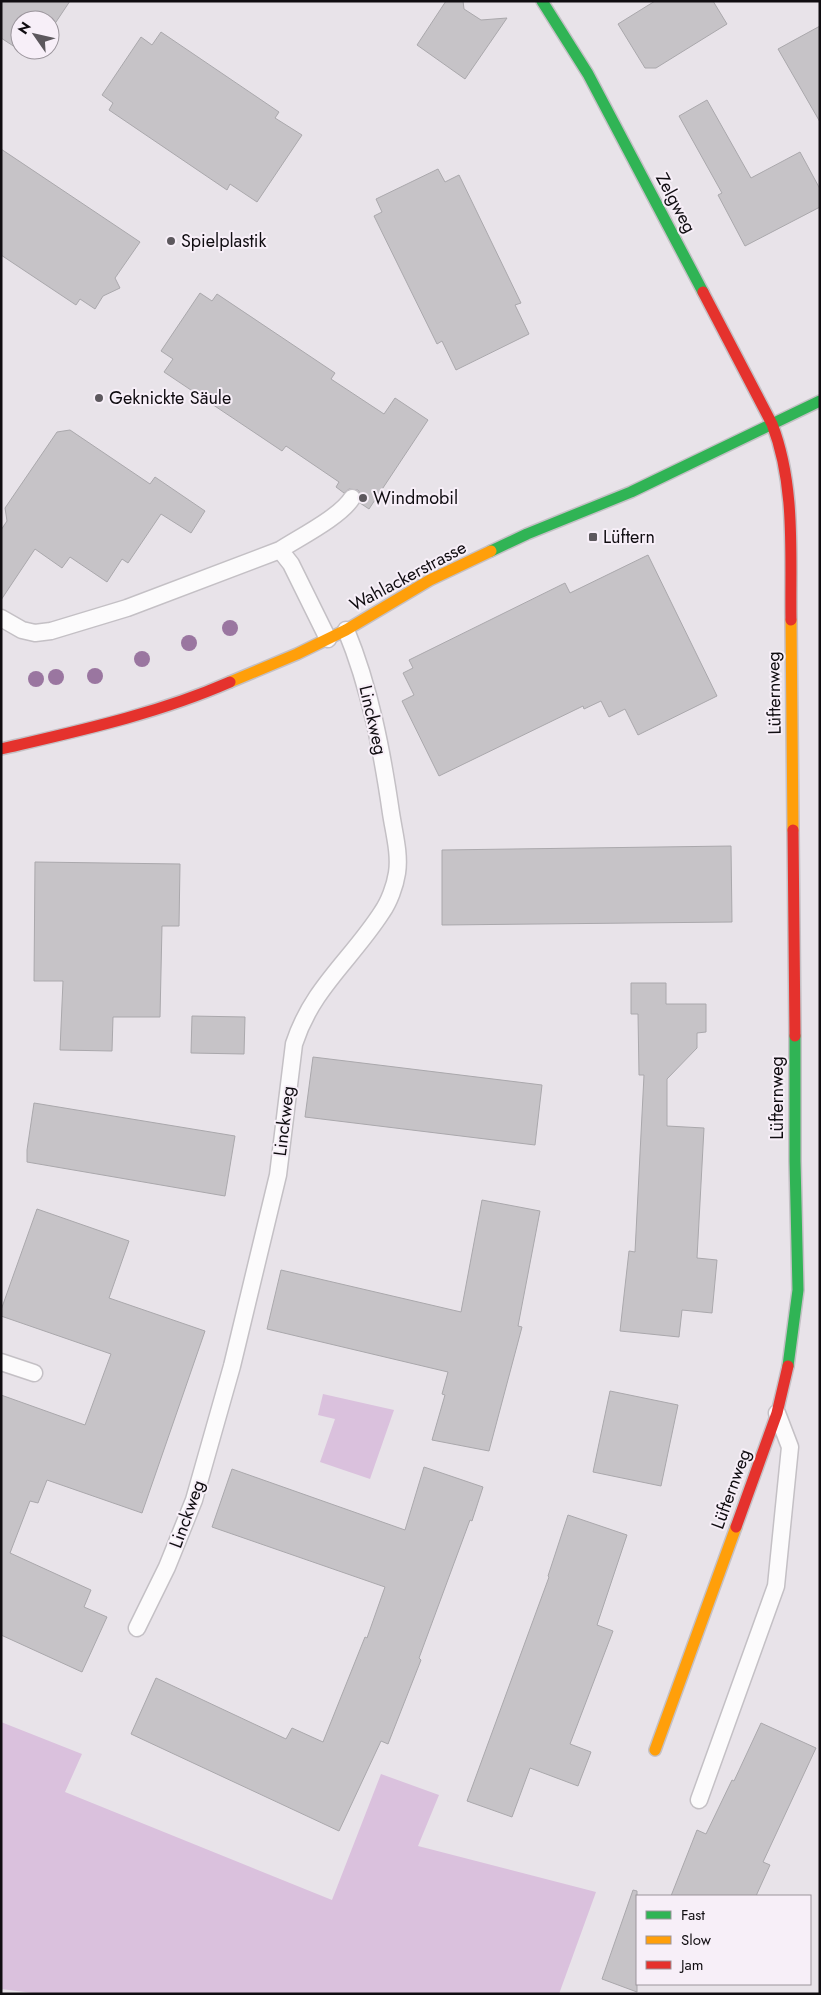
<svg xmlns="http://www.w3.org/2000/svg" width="821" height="1995" viewBox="0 0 821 1995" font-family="Jost,sans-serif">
  <rect width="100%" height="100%" fill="#e8e3e9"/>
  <path fill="#dac1dd" d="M323,1394L394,1410L370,1479L320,1462L335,1419L318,1415Z
    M1,1722L82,1754L65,1792L332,1900L381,1774L439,1795L418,1846L596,1892L559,1994L33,1993L1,1989Z"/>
  <path fill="#c6c3c7" stroke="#aaa8ac" d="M1,1H70L50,31V20H20V50H37L32,58L1,38Z
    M446,1H463L464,9L481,20L507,18L465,79L417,45Z
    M655,1H713L727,24L656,68H645L618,24Z
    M820,26V122L778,49Z
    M161,32L279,112L275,118L302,135L257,202L230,184L227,190L109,110L113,103L102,95L141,37L152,45Z
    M707,100L751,178L800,152L820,189V207L745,246L718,195L722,193L679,116Z
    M1,149L140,242L115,278L120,288L103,296L95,309L80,299L76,305L1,255Z
    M438,169L445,182L459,175L521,303L515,305L529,334L456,370L442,341L437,344L374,216L382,212L376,199Z
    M200,293L212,301L217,294L335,373L331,379L384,414L395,398L428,420L369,509L360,503L361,495L358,490L349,489L344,493L336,487L339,482L286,446L282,451L164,372L173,359L161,351Z
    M70,430L150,484L155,477L205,511L191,533L161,514L128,563L122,559L107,582L70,557L62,568L35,549L1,600V530L7,521L5,508L57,432Z
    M648,555L717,696L638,735L625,709L609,717L601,701L584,709L583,706L439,776L402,701L414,695L403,673L413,668L409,660L565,583L570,593Z
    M731,846L732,922L442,925V850Z
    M35,862L180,864L179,926H162L160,1017H113L112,1051L60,1050L63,981H34Z
    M631,983H666V1004H706V1032L697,1033V1048L667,1079V1126L704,1128L697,1258L717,1260L712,1313L682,1310L679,1337L620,1331L629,1251L635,1252L644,1075H639L638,1014H631Z
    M192,1016L245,1017L244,1054L191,1053Z
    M313,1057L542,1085L535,1145L305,1117Z
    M34,1103L235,1136L225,1196L27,1162V1150Z
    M482,1200L540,1211L518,1326L522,1327L489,1451L432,1440L445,1395L442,1394L448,1372L267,1329L281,1270L461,1312Z
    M37,1209L129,1241L109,1298L205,1331L142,1513L47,1480L38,1503L30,1501L10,1553L91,1590L84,1607L107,1617L82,1672L1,1635V1395L85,1425L111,1354L1,1316V1310Z
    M610,1391L678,1405L661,1486L593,1472Z
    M424,1467L483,1487L472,1521L470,1520L419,1658L421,1660L388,1744L381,1741L339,1831L131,1734L156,1678L286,1739L292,1728L323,1742L365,1637L367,1638L385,1587L212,1527L232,1469L405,1530Z
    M568,1515L627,1535L597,1625L613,1631L570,1744L591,1752L578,1786L530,1768L512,1817L467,1801L549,1577L548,1576Z
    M761,1723L816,1748L763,1862L770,1865L756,1896H671L697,1830L706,1834L732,1780L734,1781Z
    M633,1890L637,1891V1992L602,1979Z"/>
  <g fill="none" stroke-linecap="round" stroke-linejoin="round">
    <defs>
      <path id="lane" d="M280,550C300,537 340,517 352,498
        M1,618L22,630L35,633L51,631L127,608L280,550L291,564L328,639
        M1,1362L34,1373
        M137,1628L167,1567L194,1500L232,1366L278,1175L294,1044C312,988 352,959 382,912C389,902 395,886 397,873C400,854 394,833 391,813C382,751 370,688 346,630
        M699,1800L776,1586L790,1447L777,1413"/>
      <path id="fast" d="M542,1L588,74L703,292
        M491,551L527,534L631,492L820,401
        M788,1366L798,1290L795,1161V1036"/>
      <path id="slow" d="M791,620L793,830
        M230,682L297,654L346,630L430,580L491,551
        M655,1750L736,1527"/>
      <path id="jam" d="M703,292L772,424C796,486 790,555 791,620
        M1,749C78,731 157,714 230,682
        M793,830L795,1036
        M736,1527L777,1413L788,1366"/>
    </defs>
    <use href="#lane" stroke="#c4c0c5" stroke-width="19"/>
    <use href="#fast" stroke="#c4c0c5" stroke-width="14"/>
    <use href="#slow" stroke="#c4c0c5" stroke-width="14"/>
    <use href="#jam" stroke="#c4c0c5" stroke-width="14"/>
    <use href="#lane" stroke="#fcfbfc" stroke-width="16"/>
    <use href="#fast" stroke="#30b455" stroke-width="11"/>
    <use href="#slow" stroke="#ff9f0a" stroke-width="11"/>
    <use href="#jam" stroke="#e5322d" stroke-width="11"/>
  </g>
  <g fill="#9a76a0">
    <circle cx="230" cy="628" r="8"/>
    <circle cx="189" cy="643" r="8"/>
    <circle cx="142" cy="659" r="8"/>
    <circle cx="95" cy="676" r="8"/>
    <circle cx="56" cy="677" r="8"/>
    <circle cx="36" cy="679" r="8"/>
  </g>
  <g fill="#5c585d" stroke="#f7eff8" stroke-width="2">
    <circle cx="171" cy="241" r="5"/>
    <circle cx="99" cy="398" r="5"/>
    <circle cx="363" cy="498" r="5"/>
    <rect x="588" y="532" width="10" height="10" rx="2.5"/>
  </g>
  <g text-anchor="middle" stroke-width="4" stroke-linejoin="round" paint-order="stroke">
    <g font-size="18" fill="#100d11" stroke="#f7eff8">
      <text transform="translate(676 203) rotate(62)" y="6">Zelgweg</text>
      <text transform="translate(408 576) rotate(-28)" y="6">Wahlackerstrasse</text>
      <text transform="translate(774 693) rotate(-91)" y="6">Lüfternweg</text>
      <text transform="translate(373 720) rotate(77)" y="6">Linckweg</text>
      <text transform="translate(777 1098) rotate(-90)" y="6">Lüfternweg</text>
      <text transform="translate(284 1121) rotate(-83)" y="6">Linckweg</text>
      <text transform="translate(731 1489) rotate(-70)" y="6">Lüfternweg</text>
      <text transform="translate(187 1514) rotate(-70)" y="6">Linckweg</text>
    </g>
    <g font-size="18" fill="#100d11" stroke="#f7eff8" text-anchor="start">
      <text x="181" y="247">Spielplastik</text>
      <text x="109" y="404">Geknickte Säule</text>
      <text x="373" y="504">Windmobil</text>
      <text x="603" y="543">Lüftern</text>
    </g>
  </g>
  <rect width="821" height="1995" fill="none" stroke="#100d11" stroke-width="5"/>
  <rect x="636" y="1895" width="175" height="90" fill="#f7eff8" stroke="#9b959c"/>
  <rect x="646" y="1911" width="25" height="8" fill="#30b455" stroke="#9b959c"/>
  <text x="681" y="1920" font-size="15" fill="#100d11">Fast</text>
  <rect x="646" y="1936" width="25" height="8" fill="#ff9f0a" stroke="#9b959c"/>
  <text x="681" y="1945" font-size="15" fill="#100d11">Slow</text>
  <rect x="646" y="1961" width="25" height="8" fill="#e5322d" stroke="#9b959c"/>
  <text x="681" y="1970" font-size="15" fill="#100d11">Jam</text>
  <g transform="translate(35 35) rotate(304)"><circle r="24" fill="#f7eff8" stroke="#9b959c"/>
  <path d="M0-4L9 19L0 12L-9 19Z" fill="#5c585d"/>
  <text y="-8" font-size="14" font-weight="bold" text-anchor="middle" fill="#100d11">N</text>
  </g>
</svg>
